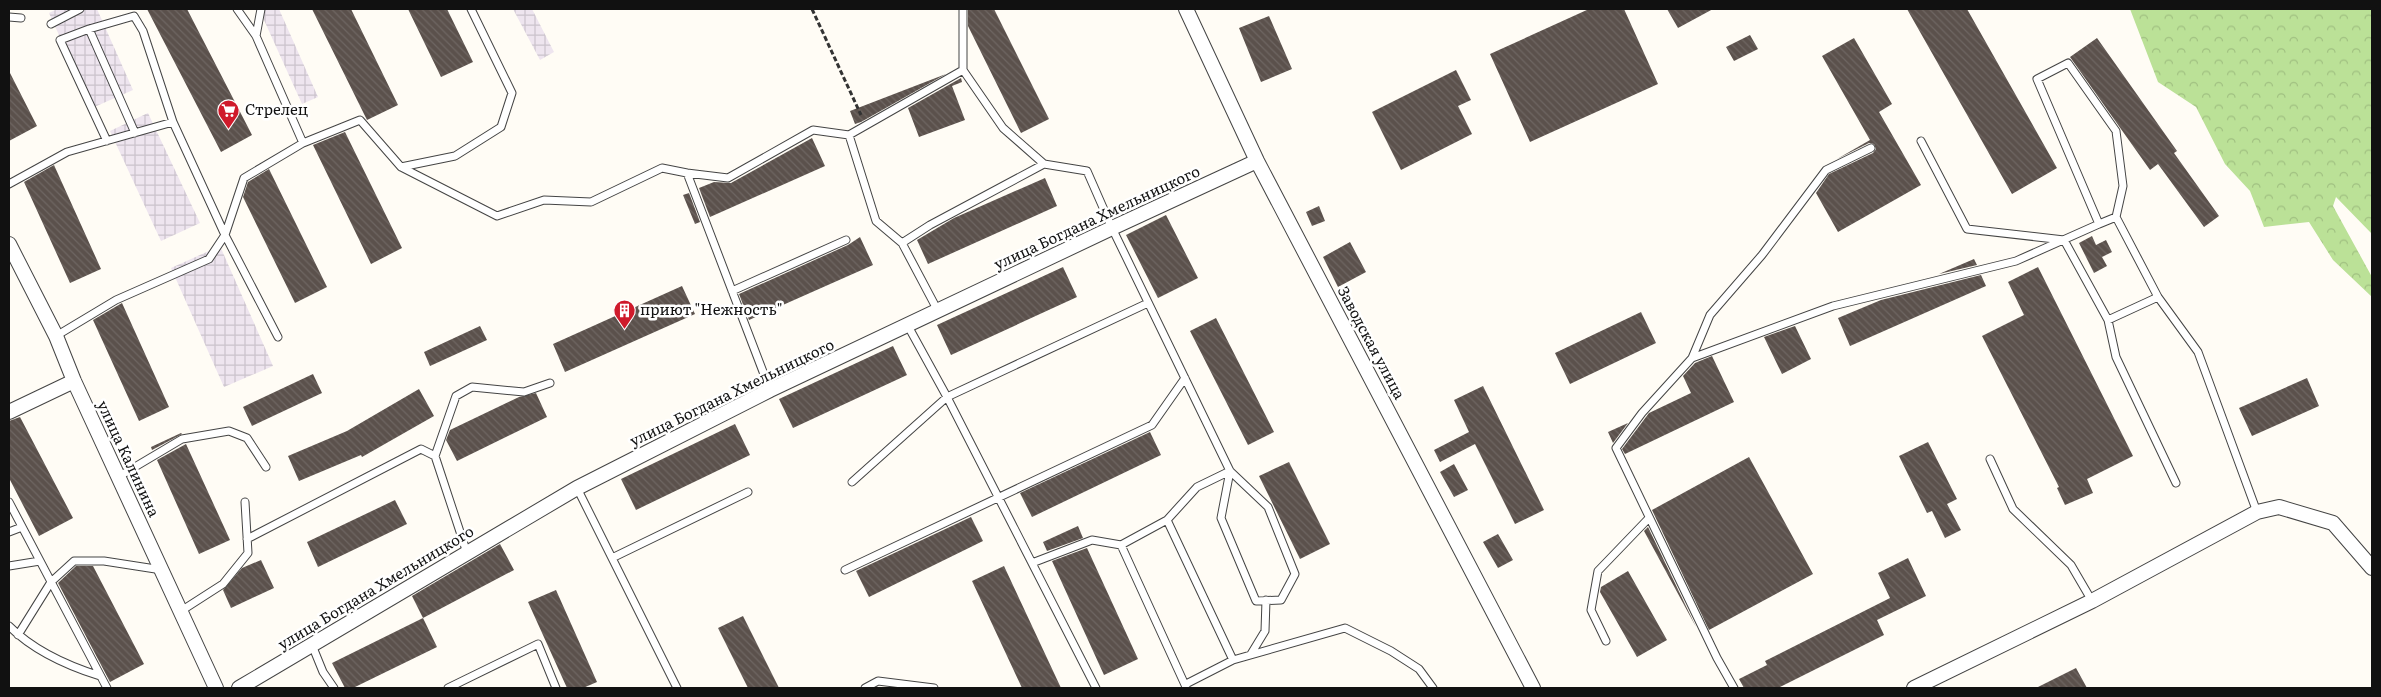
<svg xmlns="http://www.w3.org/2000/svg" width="2381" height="697" viewBox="0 0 2381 697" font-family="Literata,serif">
  <defs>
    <pattern id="industrial-grid" width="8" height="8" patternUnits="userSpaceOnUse" patternTransform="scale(1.25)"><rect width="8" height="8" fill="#eee5ef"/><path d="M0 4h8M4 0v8" fill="none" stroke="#cbc3cc"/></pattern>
    <pattern id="forest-crowns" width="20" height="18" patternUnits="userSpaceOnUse" patternTransform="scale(1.25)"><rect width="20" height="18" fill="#bbe197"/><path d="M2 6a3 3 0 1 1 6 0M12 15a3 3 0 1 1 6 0" fill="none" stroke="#a0c081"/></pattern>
    <pattern id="building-back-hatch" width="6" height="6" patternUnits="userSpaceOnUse" patternTransform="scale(1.25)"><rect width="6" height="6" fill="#5b514c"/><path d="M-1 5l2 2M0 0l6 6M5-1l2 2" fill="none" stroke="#6e6662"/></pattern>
  </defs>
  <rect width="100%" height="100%" fill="#fffcf5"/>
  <path fill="url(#industrial-grid)" d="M57,9H97L133,90L92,108L49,13Z
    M259,9H279L318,97L302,104Z
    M513,9H532L554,52L540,60Z
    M148,113L200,223L161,241L110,131Z
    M220,246L273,366L224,387L171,268Z"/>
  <path fill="url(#forest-crowns)" d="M2130,9H2372V234L2336,197L2333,206L2372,277V297L2333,260L2309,222L2264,227L2250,191L2225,164L2196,107L2158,82Z"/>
  <path fill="url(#building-back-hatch)" d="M147,9H187L252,135L221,152Z
    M312,9H351L398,105L367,120Z
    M408,9H447L473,62L441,77Z
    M968,9H994L1049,119L1021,133L968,26Z
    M1589,9H1624L1658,84L1530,142L1490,54Z
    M1667,9H1713L1678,28Z
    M1907,9H1967L2057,168L2012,194Z
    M1269,16L1292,69L1261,82L1239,28Z
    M1750,35L1758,49L1734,61L1726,47Z
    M1854,38L1892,104L1879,112L1921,185L1838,232L1816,193L1829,174L1873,153L1876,149L1874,144L1869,143L1837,159L1870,140L1822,56Z
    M2097,38L2177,151L2174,153L2219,216L2204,227L2158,164L2150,170L2070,57Z
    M1456,70L1471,100L1458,106L1472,134L1401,170L1372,112Z
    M9,71L37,126L9,141Z
    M946,74L861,122L855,124L850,111Z
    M961,78L962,82L952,86L965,120L919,137L908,108Z
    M345,132L402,248L371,264L313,145Z
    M812,138L825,166L710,217L699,188L714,182L731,183Z
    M54,165L101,269L70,283L24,182Z
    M269,169L327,287L295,303L243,197L248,182Z
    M1045,178L1057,206L928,264L917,240L954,218Z
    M689,193L700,222L695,224L683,195Z
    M1319,206L1325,221L1312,226L1306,212Z
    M1166,215L1198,278L1158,298L1126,235Z
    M2092,236L2096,245L2106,240L2112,252L2102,257L2107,266L2094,273L2079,243Z
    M860,237L873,265L749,320L739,294L848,245Z
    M1350,242L1366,272L1338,287L1323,257Z
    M1974,259L1977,265L1939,274Z
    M1063,267L1077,297L951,355L937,325Z
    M2038,267L2133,456L2087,479L2093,493L2065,505L2057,488L2059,487L1982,336L2024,315L2008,282Z
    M1981,275L1986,286L1850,346L1838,318L1881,300Z
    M682,286L695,314L565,372L553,344Z
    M122,303L169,407L139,421L93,320Z
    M1641,312L1656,343L1570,384L1555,353Z
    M1216,318L1274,432L1248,445L1190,331Z
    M480,326L487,340L430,366L424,352Z
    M1795,326L1811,359L1782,374L1764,337Z
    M893,346L907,375L793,428L779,399Z
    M1712,356L1734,402L1625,454L1622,449L1649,413L1691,393L1683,376L1695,363Z
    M313,374L322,393L252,426L243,407Z
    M2307,378L2319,406L2252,436L2239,408Z
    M1483,386L1544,510L1515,524L1475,444L1440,462L1434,450L1469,432L1454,400Z
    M419,389L434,416L362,457L361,455L299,481L288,456L347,431Z
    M536,393L547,417L457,461L446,440L450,430L519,397Z
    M20,417L73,518L39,536L9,478V421Z
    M1628,423L1613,443L1608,432Z
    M735,424L750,455L636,510L621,479Z
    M1150,432L1161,455L1032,517L1020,493Z
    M181,433L182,434L152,450L151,447Z
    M1928,442L1957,499L1947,504L1961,530L1945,538L1932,511L1927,513L1899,456Z
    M186,444L230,540L199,554L157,460Z
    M1749,457L1813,574L1709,630L1652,510Z
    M1289,462L1330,544L1300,559L1259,476Z
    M1454,464L1468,490L1454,497L1440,472Z
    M395,500L407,524L318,567L307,542Z
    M971,517L983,541L869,597L856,571Z
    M1078,526L1083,538L1047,551L1043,542Z
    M1648,527L1696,627L1644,531Z
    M1498,534L1513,560L1498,568L1483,542Z
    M500,544L514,570L423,618L412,596Z
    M1087,548L1138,659L1104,675L1052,561Z
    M1908,558L1926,596L1877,620L1884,635L1778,688H1744L1739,679L1767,665L1765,661L1890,598L1878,573Z
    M261,560L274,588L231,608L223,590L242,568Z
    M76,566H93L144,664L110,682L58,583Z
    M1004,566L1061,688H1022L972,581Z
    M1628,571L1667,640L1637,657L1600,592L1601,587Z
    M556,590L597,682L583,688H567L528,602Z
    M743,616L779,688H748L718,628Z
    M423,618L437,647L353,688H345L332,663Z
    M2076,668L2087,688H2036Z"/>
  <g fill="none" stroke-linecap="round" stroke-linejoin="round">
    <defs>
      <path id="service" d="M237,9L256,36L303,143
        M963,9V70L1003,128L1044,164L1087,171L1112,228L1230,471L1268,507L1295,574L1281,600L1256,601L1221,518L1230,471
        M9,17L21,18
        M51,24L80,9
        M89,29L134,16L143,31L173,122
        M256,36L261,9
        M849,135L876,221L902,243L938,311
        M107,141L60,40L89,29L135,133
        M1921,141L1967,229L2064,240L2108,320L2158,297
        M401,167L497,216L544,200L591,202L662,168L687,173L770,390
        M687,173L728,178L813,130L849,135L963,70
        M9,184L67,152L173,122L225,235L278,337
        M2099,224L2116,217
        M902,243L930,225L1044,164
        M732,291L846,240
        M2108,320L2116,357L2176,483
        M908,326L947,397L1096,688
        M56,336L116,300L209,259L225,235L244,178L303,143L360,120L401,167L455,156L501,127L512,93L471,9
        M1692,358L1710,315L1762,255L1826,170L1871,148
        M435,456L456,396L472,387L524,392L550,383
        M1990,459L2013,509L2071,565L2092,601
        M118,477L182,439L229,431L247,438L266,467
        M852,482L947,397L1148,303
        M577,488L677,688
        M9,502L107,688
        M1167,520L1233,660
        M9,532L22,527
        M247,539L421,449L435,456L467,553
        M1121,545L1186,687
        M612,558L748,492
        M1032,563L1092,540L1121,545L1167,520L1197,487L1230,471
        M9,566L40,561
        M845,570L1152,425L1185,378
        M181,611L223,584L248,553L245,502
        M9,626C33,650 68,666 100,676
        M18,635L51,582L74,561H104L162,570
        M1606,641L1591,610L1598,571L1649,518
        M312,645L323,672L334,688
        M1251,654L1265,631L1266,600
        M1186,684L1233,660L1345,628L1391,651L1419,669L1433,688
        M448,688L538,644L556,688
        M865,688L878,681L934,688
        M1734,688L1717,658L1616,448L1642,413L1692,358L1833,306L2016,261L2099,224L2037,79L2068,63L2116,131L2123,186L2116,217L2158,297L2198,352L2257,512"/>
      <path id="minor" d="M1186,9L1257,161L1533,688
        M9,244L56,336L74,381L216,688
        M9,412L74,381
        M239,688L577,488L770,390L1112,228L1257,161
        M1914,688L2092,601L2257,512L2279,507L2333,523L2372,568"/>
    </defs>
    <use href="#service" stroke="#444" stroke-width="9"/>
    <use href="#minor" stroke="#444" stroke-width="16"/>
    <path stroke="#333" stroke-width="3" stroke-dasharray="5 2.5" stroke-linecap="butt" d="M812,9L861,115"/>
    <use href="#service" stroke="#fff" stroke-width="7"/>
    <use href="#minor" stroke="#fff" stroke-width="14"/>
  </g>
  <defs>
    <symbol id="supermarket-pin" viewBox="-11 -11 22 30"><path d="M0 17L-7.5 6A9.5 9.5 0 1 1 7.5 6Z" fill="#cf1a2b" stroke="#fff"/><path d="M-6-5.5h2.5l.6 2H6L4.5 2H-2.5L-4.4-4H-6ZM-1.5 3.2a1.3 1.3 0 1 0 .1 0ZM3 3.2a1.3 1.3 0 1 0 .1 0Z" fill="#fff"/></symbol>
    <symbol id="building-pin" viewBox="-11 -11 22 30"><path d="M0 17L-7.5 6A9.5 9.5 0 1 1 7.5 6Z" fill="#cf1a2b" stroke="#fff"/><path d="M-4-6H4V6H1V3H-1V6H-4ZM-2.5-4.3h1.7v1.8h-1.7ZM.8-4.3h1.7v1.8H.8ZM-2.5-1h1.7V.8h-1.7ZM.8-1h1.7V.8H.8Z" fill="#fff"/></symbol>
  </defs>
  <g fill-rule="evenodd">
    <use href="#supermarket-pin" x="216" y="98" width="25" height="34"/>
    <use href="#building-pin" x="612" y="298" width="25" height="34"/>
  </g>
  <g text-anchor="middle" stroke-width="5" stroke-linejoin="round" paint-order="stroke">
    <g font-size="15" fill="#111" stroke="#fff" text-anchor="start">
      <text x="245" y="115">Стрелец</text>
      <text x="640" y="315">приют "Нежность"</text>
    </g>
    <g font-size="15" fill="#111" stroke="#fff">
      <text transform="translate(1097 218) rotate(-25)" y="5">улица Богдана Хмельницкого</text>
      <text transform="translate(1371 343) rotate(62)" y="5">Заводская улица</text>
      <text transform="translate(732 393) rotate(-26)" y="5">улица Богдана Хмельницкого</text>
      <text transform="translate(128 459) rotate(65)" y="5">улица Калинина</text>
      <text transform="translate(376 588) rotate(-31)" y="5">улица Богдана Хмельницкого</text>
    </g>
  </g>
  <rect width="2381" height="697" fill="none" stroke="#111111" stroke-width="20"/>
</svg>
